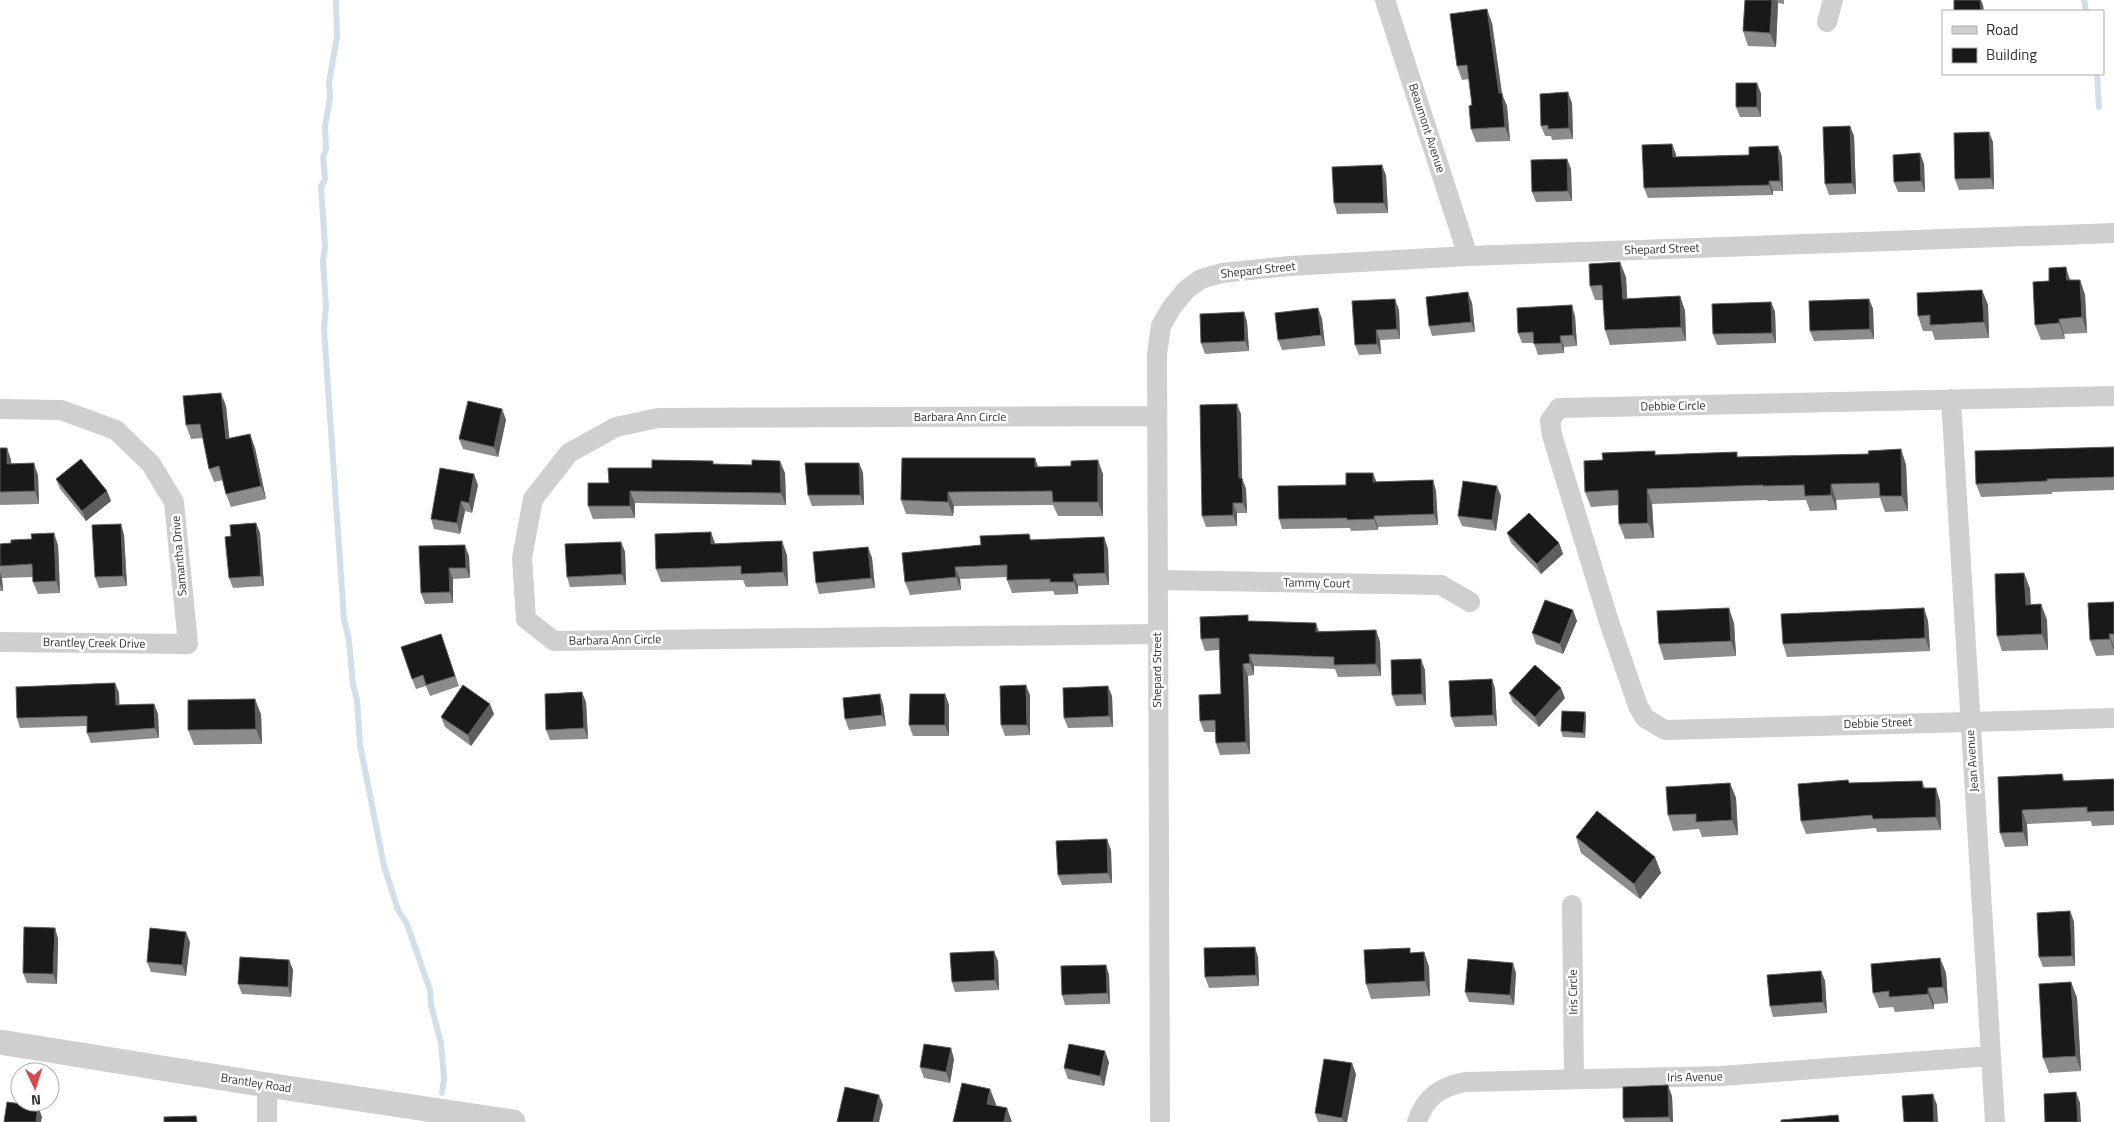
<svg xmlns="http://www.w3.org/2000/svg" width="2114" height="1122" viewBox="0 0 2114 1122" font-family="'Titillium Web',sans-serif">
  <rect width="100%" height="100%" fill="#fff"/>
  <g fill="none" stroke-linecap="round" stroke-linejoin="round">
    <path stroke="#d1dfeb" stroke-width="6" d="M336,0L337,37L329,82L330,97L325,127L326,149L323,157L325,179L321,187L325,247L323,262L326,306L324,329L344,619L349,641L353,685L357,700L360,745L384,866L398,910L407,924L430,990L431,1005L441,1043L444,1079L442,1093
      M2084,0L2086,11
      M2097,74L2099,107"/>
    <path stroke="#cfcfcf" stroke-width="20" d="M1385,0L1468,256
      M1827,22L1833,0
      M2114,396L1559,408L1550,421L1552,435L1609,622L1638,706L1645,718L1665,730L2114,718
      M1951,399L1995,1122
      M0,409L61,410L116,430L151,464L174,502L188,644L0,642
      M1159,580L1441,585L1470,602
      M1157,634L554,641L526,619L522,558L533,499L569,453L616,427L658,418L1157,416
      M1572,905L1574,1079
      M267,1085V1122
      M1160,1122L1157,354L1161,326L1172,307L1186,290L1201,279L1222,273L1289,266L1468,256L2114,233
      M1417,1122C1425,1097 1440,1087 1465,1082L1721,1076L1991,1056"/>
    <path stroke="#cfcfcf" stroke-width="25" d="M0,1042L267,1085L513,1122"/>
  </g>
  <path fill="#8c8c8c" d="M1745,0H1784V4L1778,3L1776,47L1748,46L1743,31Z
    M1492,23L1502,94L1507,106L1510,141L1476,142L1471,129L1472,105L1469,79L1462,80L1457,66Z
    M1761,93V117H1740L1736,107Z
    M1572,103L1573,139L1552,140L1551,136H1545L1541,126Z
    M1850,126L1854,136L1856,194L1829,195L1825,184Z
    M1993,142L1994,189L1959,190L1955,179Z
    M1672,144L1676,157L1749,155L1778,146L1782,157L1783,191H1773V195L1648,198L1644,188Z
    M1920,153L1924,164L1925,192H1898L1894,182Z
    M1567,159L1571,169L1572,201L1536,202L1532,192Z
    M1386,175L1388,213L1337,214L1334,203Z
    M1626,277L1627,299L1680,296L1685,311L1686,341L1610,345L1605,330L1603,300H1595L1590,286Z
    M2070,280H2080L2085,295L2087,333L2064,334L2065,339L2041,340L2035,325Z
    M1982,290L1988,305L1989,338L1935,340L1932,331H1923L1918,316Z
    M1869,299L1873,309L1874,339L1814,341L1810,331Z
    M1771,302L1775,312L1776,343L1717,345L1713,334Z
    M1472,303L1475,332L1432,336L1429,326Z
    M1318,308L1322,319L1325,346L1282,350L1278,340Z
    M1399,310L1400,339L1380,340L1381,354L1359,355L1355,345Z
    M1244,312L1247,322L1249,351L1205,354L1201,343Z
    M1575,316L1577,346L1564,347V353L1538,355L1534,343H1522L1518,333Z
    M226,406L229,439L250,434L255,448L266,499L231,507L226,494L223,480L214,482L209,469L203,438L191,439L186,425Z
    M502,409L506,420L498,457L463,449L459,439Z
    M1241,414L1242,478L1246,489L1247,513H1237V526L1206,527L1202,516Z
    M2114,447V490L2052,492V494L1981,497L1976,484Z
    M0,448H7L11,460V463L38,475L39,504L0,505Z
    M1901,449L1906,465L1908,511L1885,512L1880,498L1836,500L1837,510L1810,511L1806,500L1768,501L1767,500L1652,504L1654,538L1625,539L1619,524V505L1591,507L1585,492L1603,460L1656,455L1739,457L1869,454Z
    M859,463L863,473L864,505L812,506L808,495Z
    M715,465L785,473L786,505L635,503V518L593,519L588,506L609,483L652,468Z
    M1038,467L1103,474V516H1058L1053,505L954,506L953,516L906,514L901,500Z
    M56,479L107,491L111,501L86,521L60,489Z
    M1433,480L1436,491L1438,525L1378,527V530L1351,531L1350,528L1282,529L1279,519L1346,485L1377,482Z
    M478,485L472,513L465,511L460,534L434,529L431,519Z
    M1501,496L1496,531L1462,526L1458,516Z
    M256,523L260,533L264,586L233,588L229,578L231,536Z
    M121,524L124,535L127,586L99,588L95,577Z
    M1507,533L1559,543L1563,554L1541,574L1511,543Z
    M1029,534L1031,540L1104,537L1108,549L1109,585L1078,586V594L1055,595L1053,591L1012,593L1007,580V577L960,579L961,590L910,595L905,582L981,545Z
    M621,542L625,552L626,585L570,587L567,577Z
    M0,544L58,545L60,593L38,594L33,582V577L2,578L3,591H0Z
    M715,544L787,555L788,586L746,587L743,580L661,582L656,569Z
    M419,546L469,556L470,578L453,579V603L425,604L421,593Z
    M868,547L872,558L875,588L819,594L816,583Z
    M2024,573L2030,589L2031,605L2041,604L2047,620L2048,650L2002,651L1997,636Z
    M2114,602V655L2096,656L2090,640Z
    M1924,608L1928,621L1930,651L1787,657L1783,644Z
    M1250,621L1319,631L1376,630L1380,642L1381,676L1338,677L1335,669L1254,666V675L1248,676L1250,754L1220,755L1216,743L1215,732H1204L1200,721L1221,694L1219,650L1205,651L1201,639Z
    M1577,621L1563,654L1536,644L1532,633Z
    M1734,623L1736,656L1664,660L1659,644Z
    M441,634L459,686L430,696L426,686L416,689L412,679Z
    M1425,670L1426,705L1396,706L1392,695Z
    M1492,679L1495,689L1497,726L1455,727L1451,717Z
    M115,683L119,693V705L154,704L158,714L159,738L91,743L87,733V726L20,728L17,718Z
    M1509,693L1565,698L1539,727L1513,703Z
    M945,694L949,705V736H913L909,725Z
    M1030,695V735L1005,736L1001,725Z
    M1112,696L1113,727L1068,728L1064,718Z
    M586,702L588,739L550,740L546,730Z
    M883,704L886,726L849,730L845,719Z
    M1585,712L1586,717L1585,738L1563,737L1561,731Z
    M261,714L262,744L194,745L188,730Z
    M494,714L471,746L445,727L441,717Z
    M2062,774L2065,781L2114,779V825L2092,826L2091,821L2027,824L2028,846L2005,847L2000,833L1998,777Z
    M1922,781L1925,788L1940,801L1941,830L1877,832L1876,828L1806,834L1801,821L1849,783Z
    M1730,783L1736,798L1738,835L1702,837L1699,829L1673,831L1668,815Z
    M1576,837L1655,857L1661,873L1640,899L1581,853Z
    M1111,850L1112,883L1062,885L1058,875Z
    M2070,911L2074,922L2075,966L2043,967L2039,957Z
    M55,928L58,939L57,984L27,983L23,973Z
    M190,942L186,976L151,972L147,962Z
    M1424,952L1429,967L1430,996L1371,999L1366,984Z
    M1258,957L1259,986L1209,988L1205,977Z
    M1940,958L1946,973L1948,1003L1934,1004V1009L1895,1012L1893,1007L1879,1008L1873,993Z
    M289,960L293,970L291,997L242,994L238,984Z
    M998,961L999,990L955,992L952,982Z
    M1106,965L1109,975L1110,1004L1065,1005L1062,995Z
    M1821,971L1825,981L1827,1013L1773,1017L1770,1006Z
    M1516,973L1514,1005L1469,1002L1465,992Z
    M2071,982L2077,998L2081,1071L2049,1073L2043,1058Z
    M954,1059L950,1083L924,1078L920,1067Z
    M1109,1062L1104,1086L1068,1079L1064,1068Z
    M1356,1074L1347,1122H1318L1315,1113Z
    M1672,1096L1673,1122H1625L1623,1118Z"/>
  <path fill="#5e5e5e" d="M1772,0H1777L1778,3L1776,47L1770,33Z
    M1980,0H1981L1983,5L1984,11H1981Z
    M1487,9L1492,23L1502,94L1507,106L1510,141L1505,127L1499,93Z
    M1757,83L1761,93V117L1757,107Z
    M1568,92L1572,103L1573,139L1569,128Z
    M1850,126L1854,136L1856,194L1852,183Z
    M1989,132L1993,142L1994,189L1991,178Z
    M1672,144L1676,154L1677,167L1673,157Z
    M1778,146L1782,157L1783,191L1780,181Z
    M1920,153L1924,164L1925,192L1921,181Z
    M1567,159L1571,169L1572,201L1568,191Z
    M1382,165L1386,175L1388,213L1384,203Z
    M1769,181L1773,191V195L1769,185Z
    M1620,262L1626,277L1628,313L1623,299Z
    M2066,267L2071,283L2067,280Z
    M2080,280L2085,295L2087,333L2082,317Z
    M1982,290L1988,305L1989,338L1984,322Z
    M1468,292L1472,303L1475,332L1471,322Z
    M1680,296L1685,311L1686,341L1681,327Z
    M1395,299L1399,310L1400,339L1397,329Z
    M1869,299L1873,309L1874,339L1870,329Z
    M1771,302L1775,312L1776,343L1772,333Z
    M1572,305L1575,316L1577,346L1573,335Z
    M1318,308L1322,319L1325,346L1321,335Z
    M1244,312L1247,322L1249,351L1245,341Z
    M2059,319L2064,334L2065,339L2059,323Z
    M1376,330L1380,340L1381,354L1377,344Z
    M1560,336L1564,347V353L1561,343Z
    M221,393L226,406L231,453L226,439Z
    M1237,404L1241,414L1242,489L1239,478Z
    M502,409L506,420L498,457L494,447Z
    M250,434L255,448L266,499L261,486Z
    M7,448L11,460L12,476L7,464Z
    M1901,449L1906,465L1908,511L1902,496Z
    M1035,458L1040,472L1035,467Z
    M1098,460L1103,474V516L1098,502Z
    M780,461L785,473L786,505L781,493Z
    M34,463L38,475L39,504L35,491Z
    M859,463L863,473L864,505L860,495Z
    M1373,473L1377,483L1373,482Z
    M474,474L478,485L472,513L469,503Z
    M1242,478L1246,489L1247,513L1243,503Z
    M1433,480L1436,491L1438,525L1434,514Z
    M1831,484L1836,500L1837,510L1831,495Z
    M1497,486L1501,496L1496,531L1492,520Z
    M1647,489L1652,504L1654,538L1648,523Z
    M107,491L111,501L86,521L82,511Z
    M630,491L635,503V518L630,506Z
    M948,492L954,506L953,516L948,502Z
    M461,501L465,511L460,534L457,523Z
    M1233,503L1237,513V526L1233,515Z
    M1374,516L1378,527V530L1374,519Z
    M256,523L260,533L264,586L261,576Z
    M121,524L124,535L127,586L123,576Z
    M711,532L716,546L711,544Z
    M54,533L58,545L60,593L56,581Z
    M1104,537L1108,549L1109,585L1105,573Z
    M782,541L787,555L788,586L783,572Z
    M621,542L625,552L626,585L622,574Z
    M1559,543L1563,554L1541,574L1537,564Z
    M465,545L469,556L470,578L466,568Z
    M868,547L872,558L875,588L871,578Z
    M955,567L960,579L961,590L956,577Z
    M449,568L453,579V603L450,592Z
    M0,572L2,578L3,591L0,584Z
    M2024,573L2030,589L2031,621L2026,605Z
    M1073,574L1078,586V594L1074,582Z
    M2041,604L2047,620L2048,650L2042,634Z
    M1729,608L1734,623L1736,656L1731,641Z
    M1924,608L1928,621L1930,651L1925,638Z
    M1573,610L1577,621L1563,654L1560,644Z
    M1316,623L1320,635L1316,632Z
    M1376,630L1380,642L1381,676L1376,664Z
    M2109,634L2114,647V651L2110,639Z
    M1249,654L1254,666V675L1250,663Z
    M1421,659L1425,670L1426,705L1422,694Z
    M1243,664L1248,676L1250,754L1246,742Z
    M1492,679L1495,689L1497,726L1493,715Z
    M115,683L119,693L120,716L116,705Z
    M1026,685L1030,695V735L1027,725Z
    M1108,686L1112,696L1113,727L1109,716Z
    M1561,688L1565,698L1539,727L1535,717Z
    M582,692L586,702L588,739L584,728Z
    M880,694L883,704L886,726L882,715Z
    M945,694L949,705V736L945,725Z
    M255,699L261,714L262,744L256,729Z
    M154,704L158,714L159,738L155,728Z
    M490,704L494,714L471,746L468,735Z
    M1585,712L1586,717L1585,738L1583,733Z
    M1730,783L1736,798L1738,835L1732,820Z
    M1936,788L1940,801L1941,830L1936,817Z
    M2022,810L2027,824L2028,846L2023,832Z
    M1107,839L1111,850L1112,883L1108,873Z
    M1655,857L1661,873L1640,899L1634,884Z
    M2070,911L2074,922L2075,966L2072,956Z
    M55,928L58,939L57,984L53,974Z
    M186,932L190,942L186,976L182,965Z
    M1255,947L1258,957L1259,986L1256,975Z
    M994,951L998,961L999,990L995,980Z
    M1424,952L1429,967L1430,996L1425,981Z
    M1940,958L1946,973L1948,1003L1943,987Z
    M289,960L293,970L291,997L288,987Z
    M1513,963L1516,973L1514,1005L1510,995Z
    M1106,965L1109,975L1110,1004L1107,993Z
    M1821,971L1825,981L1827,1013L1823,1002Z
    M2071,982L2077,998L2081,1071L2076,1056Z
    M1928,988L1934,1004V1009L1928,994Z
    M951,1048L954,1059L950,1083L946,1072Z
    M1105,1051L1109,1062L1104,1086L1100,1076Z
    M1352,1063L1356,1074L1347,1122H1344L1342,1118Z
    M1668,1085L1672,1096L1673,1122H1671L1669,1117Z
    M990,1089L996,1104L993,1119L987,1104Z
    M2076,1092L2080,1103L2081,1122H2078Z
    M1933,1094L1937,1105L1938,1122H1934Z
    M879,1095L883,1105L879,1122H873Z
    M38,1106L42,1117L41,1122H36Z
    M1007,1108L1012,1122H1004Z"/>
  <path fill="#191919" stroke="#5e5e5e" d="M1745,0H1772L1770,33L1743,31Z
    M1954,0H1980L1981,11H1954Z
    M1487,9L1499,93H1502L1505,127L1471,129L1469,106L1472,105L1467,65L1457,66L1450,14Z
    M1736,83H1757V107H1736Z
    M1568,92L1569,128L1548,129V125L1541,126L1540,94Z
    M1850,126L1852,183L1825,184L1823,127Z
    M1989,132L1991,178L1955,179L1954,133Z
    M1672,144L1673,157L1749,155V147L1778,146L1780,181H1769V185L1644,188L1642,145Z
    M1920,153L1921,181L1894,182L1893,155Z
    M1567,159L1568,191L1532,192L1531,160Z
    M1382,165L1384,203H1334L1332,167Z
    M1620,262L1623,299L1680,296L1681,327L1605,330L1602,285L1590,286L1589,264Z
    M2066,267L2067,280H2080L2082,317L2059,319V323L2035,325L2033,282L2049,281V268Z
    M1982,290L1984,322L1930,325V315L1918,316L1917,293Z
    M1468,292L1471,322L1429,326L1426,297Z
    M1395,299L1397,329L1376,330L1377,344L1355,345L1352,301Z
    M1869,299L1870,329L1810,331L1809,301Z
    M1771,302L1772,333L1713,334L1712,304Z
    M1572,305L1573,335L1560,336L1561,343L1534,344L1533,332L1518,333L1517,308Z
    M1318,308L1321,335L1278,340L1275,313Z
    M1244,312L1245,341L1201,343L1200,314Z
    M221,393L226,439L250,434L261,486L226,494L219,466L209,469L200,424L186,425L183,396Z
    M468,401L502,409L494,447L459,439Z
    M1237,404L1239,478H1242L1243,503H1233V515L1202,516L1200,405Z
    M2114,447V477L2047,479V481L1976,484L1975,451Z
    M0,448H7V464L34,463L35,491L0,492Z
    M1901,449L1902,496H1880L1879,483L1831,484V495L1805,496L1804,485L1763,486V485L1647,489L1648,523L1619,524L1618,490L1585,492L1584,461L1603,460L1602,453L1655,451V455L1737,452V457L1869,454L1868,451Z
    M902,458H1035V467L1071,466V461L1098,460V502H1053L1052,491L948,492V502L901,500Z
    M81,459L107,491L82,511L56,479Z
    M652,460L713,461V464L752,465V460L780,461L781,493L630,491V506H588V483H609L608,468H652Z
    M805,463H859L860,495H808Z
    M440,468L474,474L469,503L461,501L457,523L431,519Z
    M1346,473H1373V482L1433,480L1434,514L1374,516V519L1347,520V518L1279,519L1278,486L1346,485Z
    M1463,481L1497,486L1492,520L1458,516Z
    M1529,513L1559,543L1537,564L1507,533Z
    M256,523L261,576L229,578L225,537L231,536L230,525Z
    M121,524L123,576L95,577L92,525Z
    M711,532V544L782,541L783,572L741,574V566L656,569L655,534Z
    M54,533L56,581L33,582L32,564L0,566V544L11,543V540L32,539L31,534Z
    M1029,534L1030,540L1104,537L1105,573L1073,574L1074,582H1050V579L1007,580V565L955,567L956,577L905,582L902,553L981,545L980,536Z
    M621,542L622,574L567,577L565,544Z
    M465,545L466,568H449L450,592L421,593L419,546Z
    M868,547L871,578L816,583L813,552Z
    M2024,573L2026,605L2041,604L2042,634L1997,636L1995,574Z
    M1545,600L1573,610L1560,644L1532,633Z
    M2114,602V634H2109L2110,639L2090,640L2088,603Z
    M1729,608L1731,641L1659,644L1657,611Z
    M1924,608L1925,638L1783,644L1781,614Z
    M1248,615V621L1316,623V632L1376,630V664L1334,665V657L1249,654L1250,663L1243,664L1246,742L1216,743L1215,720L1200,721L1199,695L1221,694L1219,638L1201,639L1200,617Z
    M441,634L455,676L426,685L423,675L412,679L401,647Z
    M1421,659L1422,694L1392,695L1391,660Z
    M1535,665L1561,688L1535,717L1509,693Z
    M1492,679L1493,715L1451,717L1449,681Z
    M115,683L116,705L154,704L155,728L87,733V716L17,718L16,687Z
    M463,685L490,704L468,735L441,717Z
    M1026,685L1027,725H1001L1000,686Z
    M1108,686L1109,716L1064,718L1063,688Z
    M582,692L584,728L546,730L545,694Z
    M880,694L882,715L845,719L843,698Z
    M910,694H945V725H909Z
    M255,699L256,729L188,730V700Z
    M1562,711L1585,712L1583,733L1561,731Z
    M2062,774L2063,781L2114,779V811L2087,812V807L2022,810L2023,832L2000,833L1998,777Z
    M1848,780L1849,783L1922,781L1923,788H1936V817L1873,819L1872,815L1801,821L1798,784Z
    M1730,783L1732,820L1696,822V814L1668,815L1666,787Z
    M1597,811L1655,857L1634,884L1576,837Z
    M1107,839L1108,873L1058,875L1056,841Z
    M2070,911L2072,956L2039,957L2037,913Z
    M24,927L55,928L53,974L23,973Z
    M150,928L186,932L182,965L147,962Z
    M1255,947L1256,975L1205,977L1204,948Z
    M1410,948V953L1424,952L1425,981L1366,984L1364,950Z
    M994,951L995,980L952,982L950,953Z
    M240,957L289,960L288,987L238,984Z
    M1940,958L1943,987L1928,988V994L1889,997V991L1873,993L1871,964Z
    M1468,959L1513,963L1510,995L1465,992Z
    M1106,965L1107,993L1062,995L1061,966Z
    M1821,971L1823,1002L1770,1006L1767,975Z
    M2071,982L2076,1056L2043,1058L2039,984Z
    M924,1044L951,1048L946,1072L920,1067Z
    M1069,1044L1105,1051L1100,1076L1064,1068Z
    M1324,1059L1352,1063L1342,1118L1315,1113Z
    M962,1083L990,1089L987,1104L1007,1108L1004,1122H953Z
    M1668,1085L1669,1117L1623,1118V1087Z
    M845,1087L879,1095L873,1122H837Z
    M2076,1092L2078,1122H2045L2044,1094Z
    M1933,1094L1934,1122H1904L1902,1096Z
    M7,1102L38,1106L36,1122H4Z
    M1838,1115L1839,1122H1781V1120Z
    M196,1116L197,1122H164V1117Z"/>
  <g text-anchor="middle" stroke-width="5" stroke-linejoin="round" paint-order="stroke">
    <g font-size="12" fill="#323232" stroke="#fff">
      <text transform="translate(1427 128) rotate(72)" y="4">Beaumont Avenue</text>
      <text transform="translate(1662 249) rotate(-2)" y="4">Shepard Street</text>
      <text transform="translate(1258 270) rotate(-6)" y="4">Shepard Street</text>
      <text transform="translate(1673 406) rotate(-1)" y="4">Debbie Circle</text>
      <text x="960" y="421">Barbara Ann Circle</text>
      <text transform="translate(179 556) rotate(-95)" y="4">Samantha Drive</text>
      <text transform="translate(1317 583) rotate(1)" y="4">Tammy Court</text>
      <text transform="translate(615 640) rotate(-1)" y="4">Barbara Ann Circle</text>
      <text transform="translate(94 643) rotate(1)" y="4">Brantley Creek Drive</text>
      <text transform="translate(1157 670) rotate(-90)" y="4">Shepard Street</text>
      <text transform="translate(1878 723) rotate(-2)" y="4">Debbie Street</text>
      <text transform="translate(1972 761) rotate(-94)" y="4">Jean Avenue</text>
      <text transform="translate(1573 992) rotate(-91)" y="4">Iris Circle</text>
      <text transform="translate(1695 1077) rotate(-1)" y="4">Iris Avenue</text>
      <text transform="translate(256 1083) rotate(9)" y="4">Brantley Road</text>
    </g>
  </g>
  <rect x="1942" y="10" width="162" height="65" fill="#ffffff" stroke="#adadad"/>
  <rect x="1952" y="26" width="25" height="8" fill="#cfcfcf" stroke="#adadad"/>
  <text x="1986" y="35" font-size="15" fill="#323232">Road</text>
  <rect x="1952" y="48" width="25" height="15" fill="#191919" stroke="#adadad"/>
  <text x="1986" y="60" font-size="15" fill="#323232">Building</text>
  <g transform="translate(35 1087) rotate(176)"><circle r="24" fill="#ffffff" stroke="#adadad"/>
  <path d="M0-4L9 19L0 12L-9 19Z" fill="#d6484b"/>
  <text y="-8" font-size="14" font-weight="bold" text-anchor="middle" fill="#323232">N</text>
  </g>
</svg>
